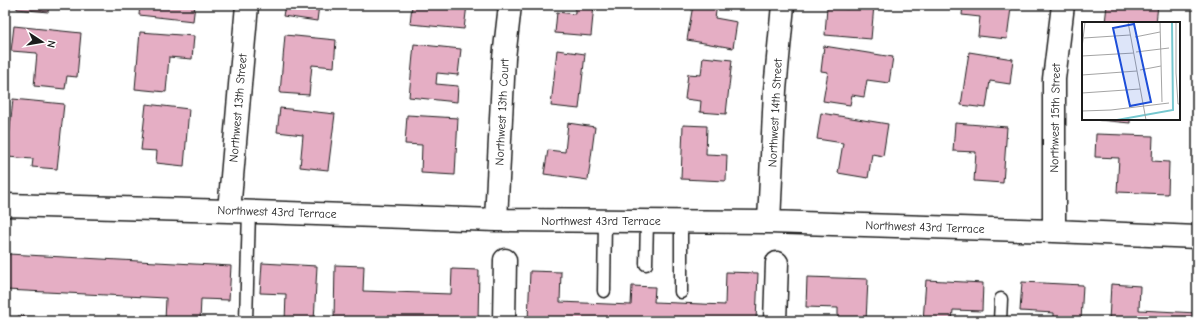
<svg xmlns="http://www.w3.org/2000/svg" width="1202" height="326" viewBox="0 0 1202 326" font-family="'Comic Neue',sans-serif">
  <rect width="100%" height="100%" fill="#fff"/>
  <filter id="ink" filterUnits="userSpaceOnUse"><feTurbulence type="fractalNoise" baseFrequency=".025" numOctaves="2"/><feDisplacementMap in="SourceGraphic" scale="8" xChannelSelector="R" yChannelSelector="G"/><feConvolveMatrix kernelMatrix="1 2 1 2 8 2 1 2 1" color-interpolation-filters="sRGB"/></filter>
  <g filter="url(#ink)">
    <path fill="#e5aec4" stroke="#1c1c1c" d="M17,5H49L48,12L17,9Z
      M140,5H195L193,21L139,15Z
      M285,5H319L317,21L283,16Z
      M412,5H467L464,29L410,24Z
      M575,5H594L591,36L555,33L557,12L575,14Z
      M693,5H717L715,18L737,22L733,48L687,40Z
      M849,5H874L871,39L825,35L827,7L848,9Z
      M963,5H1018V9L1011,8L1007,39L978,36L980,17L962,15Z
      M1107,5H1158L1156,23H1105Z
      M14,26L81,33L77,77L67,76L65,89L34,86L37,53L11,51Z
      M140,32L194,36L192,59L169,57L166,92L135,89Z
      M285,35L336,40L334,67L312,65L309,95L280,93Z
      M414,44L461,49L458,75L437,73L436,84L458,86L457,102L409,97Z
      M824,46L893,57L889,83L867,80L864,97L852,95L850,105L823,101L828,72L821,71Z
      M557,50L585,54L579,109L551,106Z
      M969,52L1013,59L1010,84L990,81L986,108L961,105Z
      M703,57L732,60L726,114L700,112L701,101L685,99L688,74L701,75Z
      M13,99L64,104L57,169L32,167L33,159L7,157Z
      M146,104L189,109L184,166L156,163L157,151L141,150Z
      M280,108L335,114L328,170L300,167L303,135L277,132Z
      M821,113L888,124L883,156L872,154L868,178L838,173L843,143L817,139Z
      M407,115L458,118L455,175L421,173L422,145L405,144Z
      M1099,119H1130V123L1099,120Z
      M568,123L595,127L588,180L544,174L548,150L565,152Z
      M955,123L1007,127L1003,183L974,181L976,152L953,151Z
      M683,125L707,126L706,154L727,155L726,181L681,179Z
      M1096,134L1153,136L1152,161L1169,162L1168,194L1117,192L1119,158L1095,157Z
      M8,254L231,266L229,300L201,299L200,321H165L166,298L6,290Z
      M262,263L317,266L314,321H285L286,294L260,293Z
      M335,265L364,266L363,291L451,294L452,269L479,270L478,321H433L334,318Z
      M530,271L561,272L560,302L631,305L632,286L655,287L654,302L725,305L726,272L758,273L756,321H528Z
      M807,277L868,279L866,321H838V308L806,307Z
      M926,280L983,283L982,311L953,310L952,321H923Z
      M1022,282L1083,285L1081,321H1054V313L1020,311Z
      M1111,284L1140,286L1139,310L1197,313V321H1109Z
      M18,316L52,318V321H18Z"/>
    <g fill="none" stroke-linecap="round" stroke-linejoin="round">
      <defs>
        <path id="lane" d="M646,264L647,221
          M604,291L605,221
          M681,292V221
          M246,321L249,211
          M1000,321L1001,299"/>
        <path id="street" d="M5,205L229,211L496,220L769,222L1054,231L1197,237
          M229,211L247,5
          M496,220L504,58L510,5
          M769,222L775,90L783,5
          M1054,231V79L1063,5
          M504,321L505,260
          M775,321L777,263"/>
      </defs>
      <use href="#lane" stroke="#1c1c1c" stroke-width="15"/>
      <use href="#street" stroke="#1c1c1c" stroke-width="25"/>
      <use href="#lane" stroke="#fff" stroke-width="12"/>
      <use href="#street" stroke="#fff" stroke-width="22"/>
    </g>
  </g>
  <g text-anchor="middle" stroke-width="3.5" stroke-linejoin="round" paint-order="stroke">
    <g font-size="12" fill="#1c1c1c" stroke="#fff">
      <text transform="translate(238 108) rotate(-85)" y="4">Northwest 13th Street</text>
      <text transform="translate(502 112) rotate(-87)" y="4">Northwest 13th Court</text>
      <text transform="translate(775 113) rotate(-87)" y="4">Northwest 14th Street</text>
      <text transform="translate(1055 118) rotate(-89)" y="4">Northwest 15th Street</text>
      <text transform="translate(277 212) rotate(2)" y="4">Northwest 43rd Terrace</text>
      <text x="601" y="225">Northwest 43rd Terrace</text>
      <text transform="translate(925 227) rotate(2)" y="4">Northwest 43rd Terrace</text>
    </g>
  </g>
  <g transform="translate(1082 22)">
    <rect width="98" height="98" fill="#fff"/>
    <path fill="none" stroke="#77c8d0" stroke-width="2" d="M35,98L91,88L90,0"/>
    <path fill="none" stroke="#a4a4a4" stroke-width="1" d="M46,0L64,98M78,0L80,80M94,0V51L96,82H98M53,15L78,10M2,16L48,13M0,26L3,0M54,30L87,26M0,34L52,31M58,48L79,44M0,53L55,49M0,71L58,67M0,89L29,88L87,81"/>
    <path fill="#1d4ed8" fill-opacity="0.15" stroke="#1d4ed8" stroke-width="2" d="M52,2L69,80L48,84L31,6Z"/>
    <rect width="98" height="98" fill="none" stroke="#1c1c1c" stroke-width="2"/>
  </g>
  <rect width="1202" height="326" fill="none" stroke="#fff" stroke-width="20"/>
  <rect x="10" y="10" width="1182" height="306" fill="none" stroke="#1c1c1c" stroke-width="1.5" filter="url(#ink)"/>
  <g transform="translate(42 42) rotate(102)" stroke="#ffffff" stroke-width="3" paint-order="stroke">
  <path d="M0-3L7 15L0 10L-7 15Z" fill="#1c1c1c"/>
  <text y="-6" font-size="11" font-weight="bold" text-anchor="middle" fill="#1c1c1c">N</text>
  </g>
</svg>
